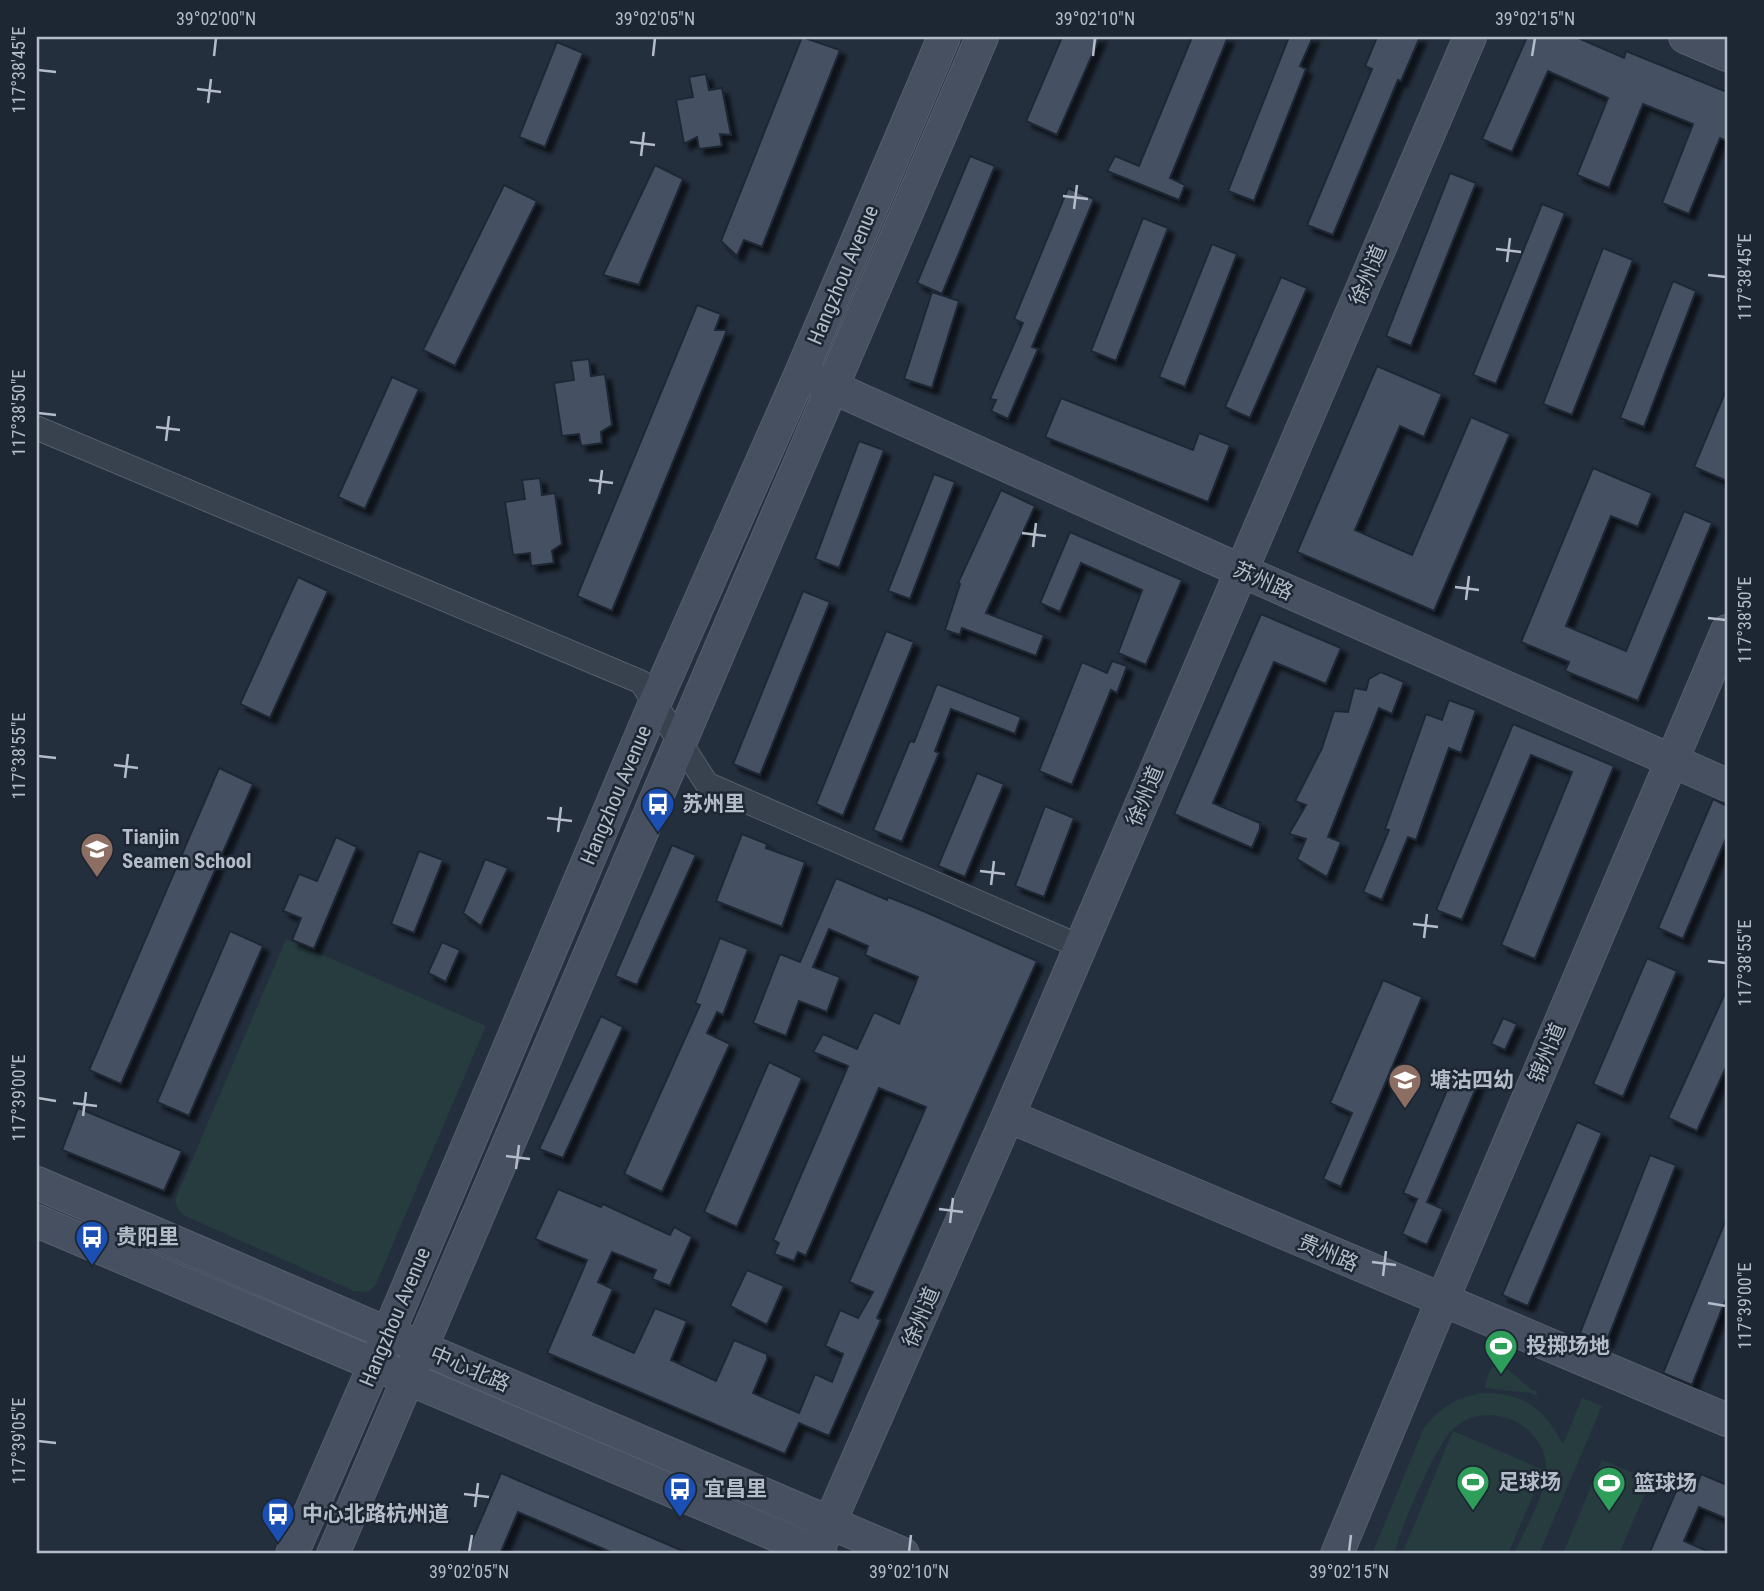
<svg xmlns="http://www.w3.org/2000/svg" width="1764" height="1591" viewBox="0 0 1764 1591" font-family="'Roboto Condensed','Noto Sans SC',sans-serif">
  <defs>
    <filter id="shadow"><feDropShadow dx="6" dy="6" stdDeviation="2" flood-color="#0009"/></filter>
  </defs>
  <rect width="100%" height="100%" fill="#242f3e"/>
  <path fill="#263c3f" d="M286,939L486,1026L375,1286L368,1292L354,1291L183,1215L178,1209L175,1200Z
    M1497,1360L1533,1391L1536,1390L1537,1396L1531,1393L1485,1388L1488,1374Z
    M1485,1393C1525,1393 1545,1410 1563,1444L1582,1398L1602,1406L1539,1554H1514C1523,1533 1544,1497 1546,1475C1551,1426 1489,1396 1453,1429C1435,1446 1400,1530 1394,1554H1372L1423,1430C1438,1408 1458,1396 1485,1393Z
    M1453,1431L1544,1470L1508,1554H1402Z
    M1602,1460L1651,1480L1619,1554H1563Z"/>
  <path fill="#455162" stroke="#1f2835" stroke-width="2" filter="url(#shadow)" d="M802,37L840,50L762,247L744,240L737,256L721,241Z
    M1062,37H1100L1057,135L1026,121Z
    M1192,37H1228L1170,178L1185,185L1179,200L1107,171L1115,156L1139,166Z
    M1289,37H1313L1300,66L1306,69L1254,201L1228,191Z
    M1377,37H1420L1401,81L1398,80L1333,235L1307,225L1372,69L1365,66Z
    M1527,37H1576L1624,58L1626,51L1727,92V141L1720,138L1689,214L1662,203L1693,124L1643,104L1609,188L1577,175L1608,98L1548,71L1512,152L1482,139Z
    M557,42L583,53L545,147L519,137Z
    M706,74L709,90L722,88L731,135L720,134L722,146L699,149L697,137L684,144L676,100L693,97L689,77Z
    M970,156L995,166L942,294L917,283Z
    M655,165L683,179L639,285L603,275Z
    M1450,173L1476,183L1411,346L1386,336Z
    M504,185L537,201L455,366L423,350Z
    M1068,188L1094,199L1032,347L1038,349L1008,419L991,411L996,400L990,399L1023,323L1014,319Z
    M1542,204L1565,213L1496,384L1473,375Z
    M1143,218L1168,228L1116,361L1091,351Z
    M1212,244L1237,254L1185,387L1159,377Z
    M1603,248L1633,260L1572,415L1543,404Z
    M1281,277L1307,288L1250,418L1225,407Z
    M1673,281L1696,291L1644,427L1620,418Z
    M932,292L959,301L932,388L904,379Z
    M697,305L721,314L715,330H727L612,611L577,596Z
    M589,359L591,376L605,374L612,425L601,432L602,443L581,446L579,434L562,436L554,383L574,380L571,361Z
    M1377,366L1442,394L1424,437L1400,426L1355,530L1412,555L1471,417L1510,434L1434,611L1297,552Z
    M392,377L419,389L365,509L338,497Z
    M1727,388V481L1694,467Z
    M1061,398L1193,450L1199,433L1230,445L1208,502L1045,437Z
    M859,441L884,450L839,568L815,559Z
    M1593,468L1652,493L1638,527L1611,516L1566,626L1626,651L1684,511L1712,523L1638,701L1565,671L1569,662L1521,642Z
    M934,474L955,482L910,599L888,591Z
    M540,478L542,495L555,493L562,544L552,551L554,563L531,566L530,553L513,555L505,502L525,499L522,480Z
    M1001,490L1035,506L986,613L1044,635L1036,656L962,628L960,635L945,630L960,584L958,583Z
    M1070,532L1182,580L1146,665L1118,653L1142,590L1081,563L1060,612L1040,603Z
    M298,577L328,591L270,718L240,704Z
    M803,591L830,602L760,775L733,764Z
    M1261,614L1341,648L1326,684L1274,662L1213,803L1260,823V829L1252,848L1174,814Z
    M886,631L914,642L843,816L816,804Z
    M1112,661L1127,666L1117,693L1111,690L1072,785L1039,771L1082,662L1107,673Z
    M1381,672L1404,682L1392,714L1379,708L1328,837L1341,842L1327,877L1297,859L1306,839L1289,834L1306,805L1295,801L1322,748L1334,711L1348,712L1354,688L1366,690L1369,679Z
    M937,684L1021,717L1015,734L951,709L935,751L939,753L902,842L873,830L910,741L914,742Z
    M1449,700L1476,710L1461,753L1449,748L1416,840L1408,837L1382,900L1363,892L1389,830L1385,829L1426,714L1442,720Z
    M1513,724L1614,766L1535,959L1501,945L1572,772L1531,755L1462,920L1436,910Z
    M219,768L253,784L121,1084L89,1070Z
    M977,773L1004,784L965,877L938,866Z
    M1713,799L1727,806V836L1683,939L1658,928Z
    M1045,806L1074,818L1044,897L1015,886Z
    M742,834L767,844L766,848L805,862L782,927L716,901Z
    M336,837L357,847L314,949L292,940L301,918L283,911L299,874L317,881Z
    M672,845L696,855L637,985L615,976Z
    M419,851L443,860L414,933L391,924Z
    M485,859L508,868L481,926L463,913Z
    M836,878L887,900L888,897L921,910L1037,961L877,1318L881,1320L829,1436L799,1423L785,1454L547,1353L587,1260L535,1239L558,1189L601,1207L603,1204L670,1235L674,1227L692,1237L670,1286L652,1279L656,1270L612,1252L598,1282L613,1289L593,1335L634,1353L655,1308L687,1321L671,1360L716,1381L734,1340L767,1354V1360L753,1393L799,1413L815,1374L832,1382L843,1354L825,1346L840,1310L858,1318L873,1292L849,1282L926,1107L879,1088L806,1256L798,1252L794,1261L774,1254L779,1243L773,1240L848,1066L813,1052L823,1034L857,1049L874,1012L899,1024L918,977L865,955L868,946L829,929L813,967L840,977L827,1012L799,1001L786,1036L753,1023L780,954L800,962Z
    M230,931L263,946L189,1116L157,1102Z
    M720,938L748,949L723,1015L717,1012L707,1033L730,1044L662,1192L624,1174L700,1005L695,1003Z
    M442,942L460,950L446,982L428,973Z
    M1647,958L1677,971L1623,1097L1593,1084Z
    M1383,980L1422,997L1341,1187L1323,1179L1352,1113L1330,1103Z
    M1727,989V1065L1697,1131L1668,1118Z
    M601,1016L623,1027L563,1158L539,1149Z
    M1503,1018L1517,1024L1505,1050L1491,1044Z
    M769,1062L802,1078L737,1227L704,1212Z
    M1456,1069L1480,1079L1427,1202L1443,1209L1427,1245L1402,1234L1417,1199L1403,1193Z
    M78,1108L182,1151L164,1191L62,1150Z
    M1577,1122L1602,1133L1528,1306L1502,1295Z
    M1650,1155L1676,1165L1606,1343L1580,1333Z
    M1727,1217V1296L1692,1385L1663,1373Z
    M747,1270L784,1286L767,1325L730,1306Z
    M501,1473L690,1554H615L518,1512L500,1554H466Z
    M1701,1474L1727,1485V1519L1699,1507L1684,1541L1714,1554H1649L1683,1475L1698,1482Z"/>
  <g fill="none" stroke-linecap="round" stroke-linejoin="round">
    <defs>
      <path id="street" d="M37,428L641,682L707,784L1081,947"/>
      <path id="secondary" d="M1685,37L1727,55
        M814,379L1242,571L1727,785
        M1008,1116L1727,1420
        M37,1183L903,1554
        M37,1221L821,1554
        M292,1554L388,1334L654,705L801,373L944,37
        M333,1554L982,37
        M816,1554L1008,1116L1470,37
        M1337,1554L1442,1301L1727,631"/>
    </defs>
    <use href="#street" stroke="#565f6c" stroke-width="25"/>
    <use href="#secondary" stroke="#565f6c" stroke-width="34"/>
    <use href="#street" stroke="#38414e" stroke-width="23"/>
    <use href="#secondary" stroke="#465061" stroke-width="32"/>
  </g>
  <path fill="none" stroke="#b4bcc9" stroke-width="2.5" d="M214,56L216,38M653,56L655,38M1093,56L1095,38M1532,56L1535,38M38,70L56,72M197,89L221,92M208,103L211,79M630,142L655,145M641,156L644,132M1063,196L1088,199M1074,209L1077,185M1496,249L1521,252M1507,262L1510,238M1708,275L1726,277M38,413L56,415M156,427L180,430M166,441L169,416M589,480L613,483M599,494L602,470M1022,533L1046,536M1033,547L1036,523M1455,587L1479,590M1466,600L1469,576M1708,618L1726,620M38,756L56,758M114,765L138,768M125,778L128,754M547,818L572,821M558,832L561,807M980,871L1005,874M991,885L994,861M1413,924L1438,927M1424,938L1427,914M1708,961L1726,963M38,1098L56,1101M73,1103L97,1106M83,1116L86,1092M506,1156L530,1159M516,1169L519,1145M939,1209L963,1212M950,1223L953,1198M1372,1262L1396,1265M1383,1276L1386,1251M1708,1303L1726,1306M38,1441L56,1443M464,1494L489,1497M475,1507L478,1483M469,1552L472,1535M909,1552L911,1535M1349,1552L1351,1535"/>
  <defs>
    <symbol id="bus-pin" viewBox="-11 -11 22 30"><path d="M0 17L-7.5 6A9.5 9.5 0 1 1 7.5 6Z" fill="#1a4fb4" stroke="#1d2633"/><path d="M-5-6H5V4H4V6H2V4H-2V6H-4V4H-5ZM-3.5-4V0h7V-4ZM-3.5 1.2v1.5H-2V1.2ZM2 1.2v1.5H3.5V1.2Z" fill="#fff"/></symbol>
    <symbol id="university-pin" viewBox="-11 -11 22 30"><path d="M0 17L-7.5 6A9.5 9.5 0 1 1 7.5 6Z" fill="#8d6e63" stroke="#1d2633"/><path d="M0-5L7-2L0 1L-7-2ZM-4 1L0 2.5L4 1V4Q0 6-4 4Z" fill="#fff"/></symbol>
    <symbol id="school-pin" viewBox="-11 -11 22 30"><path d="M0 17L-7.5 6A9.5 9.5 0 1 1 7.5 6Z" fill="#8d6e63" stroke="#1d2633"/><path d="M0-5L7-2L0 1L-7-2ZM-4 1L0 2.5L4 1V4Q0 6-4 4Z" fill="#fff"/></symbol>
    <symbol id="stadium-pin" viewBox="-11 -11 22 30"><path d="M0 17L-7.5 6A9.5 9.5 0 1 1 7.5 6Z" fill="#2e9e5b" stroke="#1d2633"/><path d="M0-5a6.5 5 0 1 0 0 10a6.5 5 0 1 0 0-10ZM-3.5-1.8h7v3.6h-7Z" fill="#fff"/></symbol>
  </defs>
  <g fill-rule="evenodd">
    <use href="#bus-pin" x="639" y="785" width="38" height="52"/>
    <use href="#university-pin" x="78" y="830" width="38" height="52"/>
    <use href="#school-pin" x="1386" y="1061" width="38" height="52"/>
    <use href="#bus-pin" x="73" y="1218" width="38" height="52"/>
    <use href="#stadium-pin" x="1482" y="1327" width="38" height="52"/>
    <use href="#stadium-pin" x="1454" y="1463" width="38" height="52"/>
    <use href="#stadium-pin" x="1590" y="1464" width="38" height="52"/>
    <use href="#bus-pin" x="661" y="1470" width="38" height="52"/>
    <use href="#bus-pin" x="259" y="1495" width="38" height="52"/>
  </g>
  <g text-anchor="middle" stroke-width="5" stroke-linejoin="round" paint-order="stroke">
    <g font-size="21" fill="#b4bcc9" stroke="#1d2633">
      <text transform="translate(843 275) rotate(-67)" y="7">Hangzhou Avenue</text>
      <text transform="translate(1368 275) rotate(-67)" y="7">徐州道</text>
      <text transform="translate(1263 581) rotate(24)" y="7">苏州路</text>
      <text transform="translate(616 795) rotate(-67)" y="7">Hangzhou Avenue</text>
      <text transform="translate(1145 796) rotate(-67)" y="7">徐州道</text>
      <text transform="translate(1547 1053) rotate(-67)" y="7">锦州道</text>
      <text transform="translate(1328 1253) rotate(23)" y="7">贵州路</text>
      <text transform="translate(395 1317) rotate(-67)" y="7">Hangzhou Avenue</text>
      <text transform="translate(921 1317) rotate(-67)" y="7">徐州道</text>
      <text transform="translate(470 1369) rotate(23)" y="7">中心北路</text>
    </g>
    <g font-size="21" font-weight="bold" fill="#b4bcc9" stroke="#1d2633" text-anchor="start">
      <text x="682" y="811">苏州里</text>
      <text x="122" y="844">Tianjin<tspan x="122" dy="24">Seamen School</tspan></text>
      <text x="1430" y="1087">塘沽四幼</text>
      <text x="116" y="1244">贵阳里</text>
      <text x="1526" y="1353">投掷场地</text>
      <text x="1498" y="1489">足球场</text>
      <text x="1634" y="1490">篮球场</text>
      <text x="704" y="1496">宜昌里</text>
      <text x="302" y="1521">中心北路杭州道</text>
    </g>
  </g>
  <rect width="1764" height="1591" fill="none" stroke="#1d2633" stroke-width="77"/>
  <rect x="38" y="38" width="1688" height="1514" fill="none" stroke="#b4bcc9" stroke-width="2.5"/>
  <g font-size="18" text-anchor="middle" fill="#b4bcc9">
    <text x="216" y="25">39°02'00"N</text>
    <text x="655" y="25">39°02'05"N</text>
    <text x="1095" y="25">39°02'10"N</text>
    <text x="1535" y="25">39°02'15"N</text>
    <text transform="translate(19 70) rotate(-90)" y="6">117°38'45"E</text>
    <text transform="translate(1745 277) rotate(-90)" y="6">117°38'45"E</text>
    <text transform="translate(19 413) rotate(-90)" y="6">117°38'50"E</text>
    <text transform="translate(1745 620) rotate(-90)" y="6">117°38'50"E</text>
    <text transform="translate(19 756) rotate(-90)" y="6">117°38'55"E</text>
    <text transform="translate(1745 963) rotate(-90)" y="6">117°38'55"E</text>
    <text transform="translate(19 1098) rotate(-90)" y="6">117°39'00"E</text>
    <text transform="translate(1745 1306) rotate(-90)" y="6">117°39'00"E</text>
    <text transform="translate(19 1441) rotate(-90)" y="6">117°39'05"E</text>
    <text x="469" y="1578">39°02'05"N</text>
    <text x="909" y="1578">39°02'10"N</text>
    <text x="1349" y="1578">39°02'15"N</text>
  </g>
</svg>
